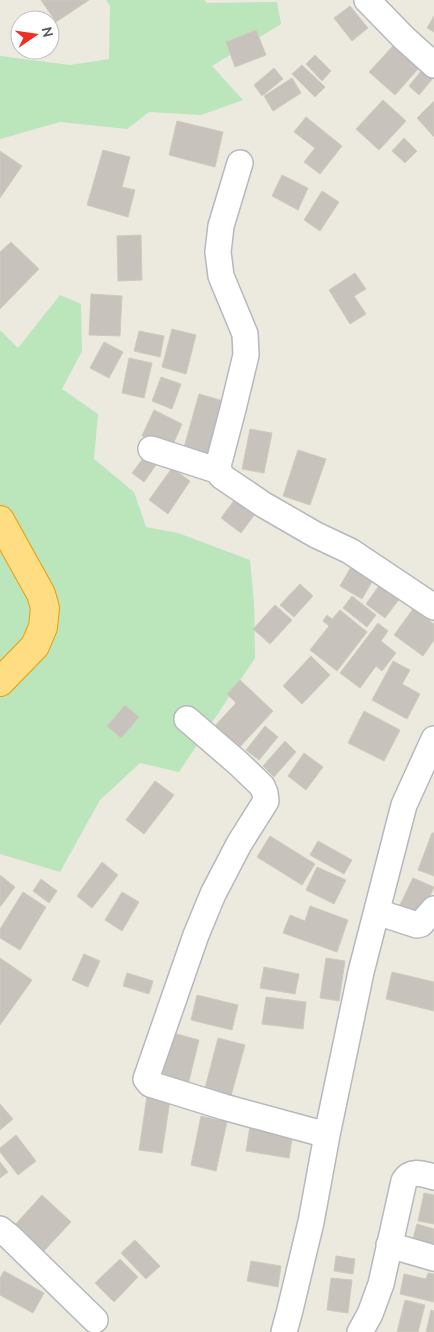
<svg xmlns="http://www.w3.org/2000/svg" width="434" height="1332" viewBox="0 0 434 1332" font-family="Ubuntu,sans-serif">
  <rect width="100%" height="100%" fill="#ece9df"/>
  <path fill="#bbe5ba" d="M106,0H204L207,3L277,2L281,24L212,66L243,100L201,115L149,112L127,129L60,122L0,139V56L70,65L109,59L110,6Z
    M60,295L81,304L82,351L62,389L98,414L94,459L134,492L146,527L178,533L250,560L254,603L255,658L179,772L140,763L100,800L60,872L0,854V330L18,348Z"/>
  <path fill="#c7c3bc" stroke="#d0cabd" d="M41,0H89L56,22Z
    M350,6L368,28L352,41L334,18Z
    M434,16V32L427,28Z
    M256,30L266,55L235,67L226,42Z
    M393,46L418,69L395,95L369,72Z
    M315,55L331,71L322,81L306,64Z
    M302,65L325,87L315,97L292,74Z
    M425,66L434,77L419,95L409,86Z
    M274,68L283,79L262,96L254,85Z
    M292,78L301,93L273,111L264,96Z
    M383,100L406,121L379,150L356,129Z
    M434,101V137L417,118Z
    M306,117L342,146L320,174L304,162L315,148L294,132Z
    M177,121L223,132L215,167L169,155Z
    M404,138L417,151L405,163L392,151Z
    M103,150L130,157L122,187L135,190L128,217L87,205Z
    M0,151L22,166L0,198Z
    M282,175L308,188L298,210L272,196Z
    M322,191L339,202L320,231L304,220Z
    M141,235L142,280L118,281L117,236Z
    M11,242L39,269L0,309V252Z
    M355,273L366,289L354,296L366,314L350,324L329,290Z
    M91,294L122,296L120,336L89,335Z
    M172,329L196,335L186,374L162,367Z
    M139,331L164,336L160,357L134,351Z
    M104,342L123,352L109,378L90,368Z
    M129,358L152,363L144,398L122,393Z
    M161,377L181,384L172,409L152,401Z
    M199,394L227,402L212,459L183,451Z
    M154,410L182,424L171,449L142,436Z
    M250,429L272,433L264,473L242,469Z
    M298,450L326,459L310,505L283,496Z
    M145,456L156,465L144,482L132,473Z
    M172,468L190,481L168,514L149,500Z
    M238,495L258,510L241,533L221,518Z
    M351,567L373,580L362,599L340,586Z
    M383,580L403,594L385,618L366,604Z
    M300,584L313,596L294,617L280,605Z
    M352,596L376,615L367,627L343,608Z
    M275,605L292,620L270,644L253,629Z
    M413,609L434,624V640L423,656L394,635Z
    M340,610L367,632L337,671L310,650L329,626L323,621L327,615L332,619Z
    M378,623L388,631L381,641L396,653L382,671L376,666L360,688L340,673Z
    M311,656L330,675L302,704L283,686Z
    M393,661L410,670L402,684L420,694L407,719L372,700Z
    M240,680L273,711L237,750L213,728L236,703L227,694Z
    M125,705L139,717L121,738L107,726Z
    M364,711L400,730L384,761L348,743Z
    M265,726L278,737L259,760L246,750Z
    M285,741L296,752L274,777L263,766Z
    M304,753L323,767L306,790L288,776Z
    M155,781L174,795L144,834L126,820Z
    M432,833H434V876L418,870Z
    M270,836L315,864L302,885L257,857Z
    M318,841L352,860L344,874L310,855Z
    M102,862L118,875L92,908L77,896Z
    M317,867L346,880L334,904L306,890Z
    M0,875L15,887L0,907Z
    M413,878L434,887L419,921L397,911Z
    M41,879L57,891L49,903L33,891Z
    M23,892L46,907L20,950L0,938V929Z
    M122,892L139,902L122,931L105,920Z
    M310,906L348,920L337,952L283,933L290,915L305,921Z
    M84,954L100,961L88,987L72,980Z
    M0,958L32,980L0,1025Z
    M326,958L345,961L339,1001L320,998Z
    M264,967L299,974L295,994L260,988Z
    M392,972L434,982V1011L386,999Z
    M127,973L153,981L149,994L123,986Z
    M197,995L238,1005L232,1030L191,1020Z
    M266,997L306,1002L303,1029L262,1024Z
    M173,1033L199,1040L188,1085L162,1078Z
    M218,1038L245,1045L229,1103L203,1096Z
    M147,1096L170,1100L162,1153L139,1150Z
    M0,1104L13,1119L0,1130Z
    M201,1116L227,1122L216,1171L191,1165Z
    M250,1126L293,1133L289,1158L246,1151Z
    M16,1135L36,1161L18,1175L0,1152V1148Z
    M0,1162L8,1172L0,1178Z
    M424,1193L434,1195V1224L418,1221Z
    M42,1195L71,1222L41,1254L13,1227Z
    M417,1224L434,1229V1252L411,1245Z
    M135,1240L160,1266L146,1279L121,1253Z
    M336,1256L355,1259L353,1274L334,1271Z
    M120,1259L138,1277L114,1302L95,1283Z
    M251,1261L281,1266L278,1287L247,1281Z
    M4,1271L44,1293L33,1313L0,1295V1278Z
    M428,1273L434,1274V1302L400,1294L404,1274L426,1279Z
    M331,1278L352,1280L348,1313L327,1310Z
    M405,1300L425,1305L418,1332H397Z
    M431,1310L434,1311V1332H426Z"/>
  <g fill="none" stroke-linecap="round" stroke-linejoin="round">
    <defs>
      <path id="minor" d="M367,0L404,38L434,65
        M240,163L221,226L218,252L221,276L245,334L246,355L233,409L218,466L221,476L264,505L316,535L350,551L434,607
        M151,449L219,471
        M187,719L238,763L262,786L265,793L266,801L239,844L213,894L196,935L146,1079L150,1084L224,1107L327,1135
        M377,912L417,925L421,924L434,909
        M0,1229L10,1237L95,1320
        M389,1245L434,1258
        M284,1332L290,1310L311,1222L327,1135L361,972L404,805L434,739
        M360,1332L370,1314L381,1284L404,1181C411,1169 423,1174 434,1177"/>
      <path id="highway" d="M0,520L41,594L45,608L43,627L35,646L0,682"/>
    </defs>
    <use href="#minor" stroke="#b5b8bd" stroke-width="28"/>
    <use href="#highway" stroke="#eb9c00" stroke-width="30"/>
    <use href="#minor" stroke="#fff" stroke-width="25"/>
    <use href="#highway" stroke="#ffdd83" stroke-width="28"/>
  </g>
  <g transform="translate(35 35) rotate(77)"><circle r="24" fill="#ffffff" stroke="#bcbec0"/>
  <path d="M0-4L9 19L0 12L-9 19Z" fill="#ed2f24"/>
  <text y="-8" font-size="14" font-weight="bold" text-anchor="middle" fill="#585c61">N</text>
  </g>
</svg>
